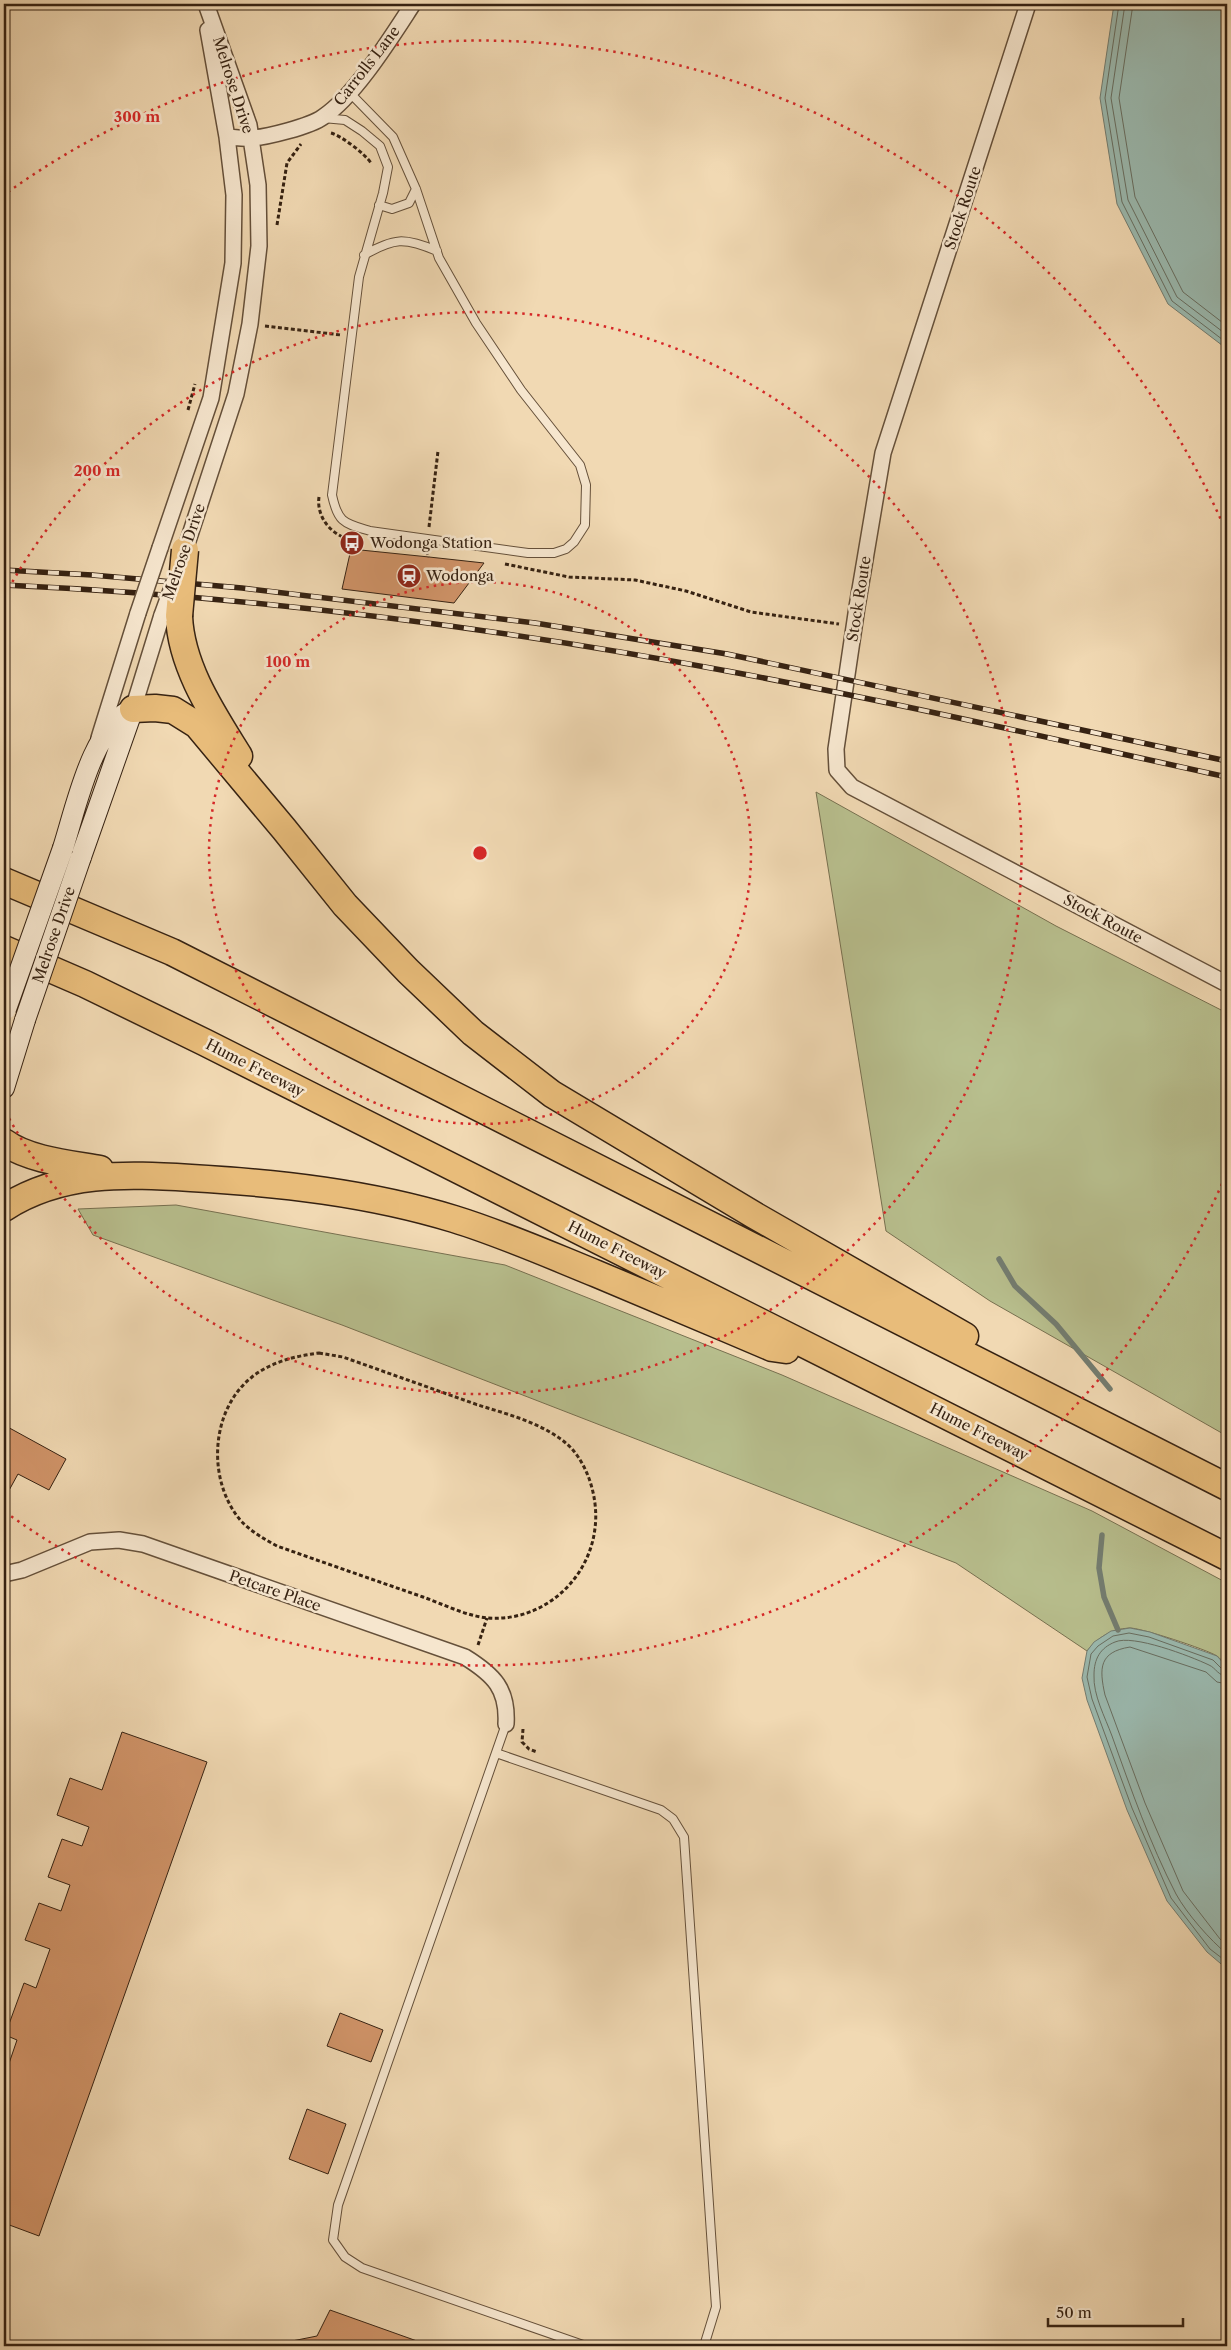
<svg xmlns="http://www.w3.org/2000/svg" width="1231" height="2350" viewBox="0 0 1231 2350" font-family="'Libre Caslon Text',serif">
  <rect width="100%" height="100%" fill="#f1d9b3"/>
  <filter id="stains"><feTurbulence type="fractalNoise" baseFrequency=".004" numOctaves="4"/><feColorMatrix values="0 0 0 0 .2 0 0 0 0 .09 0 0 0 0 .02 0 0 0 .5 -.17"/></filter>
  <radialGradient id="worn" r=".72"><stop offset=".6" stop-color="#630" stop-opacity="0"/><stop offset="1" stop-color="#630" stop-opacity=".3"/></radialGradient>
  <path fill="#b8bf8e" stroke="#777050" d="M816,792L1056,926L1227,1013V1436L990,1301L886,1231Z
    M176,1205L505,1265L782,1375L1092,1511L1227,1583V1667C1224,1663 1220,1658 1217,1656C1208,1650 1139,1627 1129,1628C1111,1629 1097,1638 1087,1651L956,1563L342,1325L93,1235L78,1209Z"/>
  <path fill="#9bbab0" stroke="#737d71" d="M1114,4H1227V349L1168,304L1117,204L1100,98Z
    M1130,1628L1150,1632L1217,1656L1227,1667V1969L1207,1952L1167,1901L1127,1810L1087,1700L1082,1678L1087,1651L1094,1642L1111,1631Z"/>
  <g fill="none" stroke-linecap="round" stroke-linejoin="round">
    <path stroke="#686e61" stroke-width="1" d="M1119,4L1105,98L1122,202L1172,301L1227,343
      M1125,4L1111,98L1128,200L1177,297L1227,335
      M1133,4L1119,98L1135,197L1183,292L1227,326
      M1227,1670L1222,1669L1213,1660L1149,1637L1129,1633L1113,1636L1098,1646L1091,1654L1087,1677L1092,1699L1132,1808L1171,1898L1210,1949L1227,1962
      M1227,1676C1218,1676 1216,1668 1209,1665C1190,1656 1133,1634 1115,1642C1100,1648 1094,1659 1094,1675C1093,1695 1105,1717 1112,1736C1131,1789 1150,1844 1176,1894C1187,1914 1210,1940 1227,1954
      M1227,1684L1217,1682L1206,1672L1130,1647C1099,1652 1099,1668 1105,1695L1145,1803L1183,1891L1220,1939L1227,1945"/>
    <path stroke="#737d71" stroke-width="5.5" d="M999,1259L1015,1286L1056,1324L1110,1389
      M1102,1535L1099,1568L1104,1597L1118,1630"/>
  </g>
  <path fill="#d19469" stroke="#362212" d="M351,549L429,557L484,563L454,603L342,589Z
    M4,1425L66,1459L49,1490L18,1474L7,1494L4,1493Z
    M122,1732L207,1762L39,2236L4,2223V2078L17,2040L5,2035L24,1983L36,1988L50,1949L25,1940L39,1903L61,1911L70,1885L48,1877L62,1839L82,1846L89,1827L57,1815L70,1778L102,1790Z
    M340,2013L383,2030L371,2062L327,2046Z
    M307,2109L346,2124L328,2174L289,2159Z
    M330,2310L431,2346H267L317,2336Z"/>
  <g fill="none" stroke-linecap="round" stroke-linejoin="round">
    <defs>
      <path id="lane" d="M323,118L345,120L362,131L380,146L388,167L383,193L359,277L332,495C338,523 344,523 370,531L528,553H554L566,549L574,542L585,525L586,485L580,465L521,390L476,323L439,258L416,189L393,137L349,92
        M379,205L392,209L409,203L416,189
        M364,255C394,238 404,237 437,251
        M506,1724L338,2205L333,2240L345,2257L362,2268L586,2346
        M496,1753L661,1810L673,1819L684,1837L716,2307L704,2346"/>
      <path id="street" d="M1028,4L883,453L857,607L836,749L837,770L852,787L1227,984
        M227,137C234,137 242,139 250,138C265,138 311,126 323,117C355,96 392,36 413,4
        M160,548L211,398L233,263L234,195L227,137L208,30
        M185,550L236,394L250,324L259,246L258,185L249,125L206,4
        M133,709L162,615
        M99,738L138,613
        M4,1574L22,1570L90,1542L119,1540L143,1544L465,1657C494,1675 508,1689 506,1724"/>
      <path id="secondary" d="M63,848C76,808 92,726 133,709
        M81,857L133,709
        M4,1088L25,1020"/>
      <path id="highway" d="M179,616C181,667 213,714 239,756
        M133,709L155,708L173,710L197,725L284,829L345,905L408,971L473,1033L552,1094L754,1215L965,1336
        M4,881L172,952L1227,1487
        M4,949L85,984L204,1042L1227,1557
        M4,1142C28,1160 71,1164 100,1169
        M4,1208C61,1171 126,1174 191,1178C279,1183 369,1193 454,1219C503,1234 550,1255 597,1274C656,1299 714,1323 772,1348L786,1350"/>
    </defs>
    <use href="#lane" stroke="#65503a" stroke-width="10"/>
    <use href="#street" stroke="#65503a" stroke-width="18"/>
    <use href="#secondary" stroke="#362212" stroke-width="22"/>
    <use href="#highway" stroke="#362212" stroke-width="29"/>
    <path stroke="#362212" stroke-width="3" stroke-dasharray="4 2.5" stroke-linecap="butt" d="M331,133C342,136 365,154 371,163
      M277,225L287,163L301,144
      M265,326L341,335
      M188,410L195,384
      M319,497C316,518 333,537 353,540
      M429,527L438,451
      M426,551L429,557
      M505,564L569,577L635,580L686,591L751,612L839,624
      M319,1353L343,1357C388,1373 433,1389 478,1405C507,1414 538,1422 562,1440C587,1458 599,1498 595,1528C589,1581 542,1622 488,1618C466,1616 443,1604 423,1597C374,1580 325,1563 277,1546C264,1539 252,1532 242,1522C207,1483 209,1411 252,1377C271,1362 295,1356 319,1353Z
      M478,1645L487,1618
      M523,1729L522,1742L529,1749L537,1752"/>
    <use href="#lane" stroke="#f6e6ce" stroke-width="8"/>
    <use href="#street" stroke="#f6e6ce" stroke-width="15"/>
    <use href="#secondary" stroke="#f6e6ce" stroke-width="20"/>
    <use href="#highway" stroke="#e8bc7a" stroke-width="26"/>
    <defs>
      <path id="rail" d="M4,570L92,575L242,588L535,623L727,654L1227,761
        M4,585C246,596 488,626 727,671C895,702 1061,741 1227,777"/>
    </defs>
    <use href="#rail" stroke="#362212" stroke-width="5.5"/>
    <use href="#rail" stroke="#f6e6ce" stroke-width="4" stroke-dasharray="11" stroke-linecap="butt"/>
    <defs>
      <path id="street-bridge" d="M138,613L160,548
        M162,615L174,582"/>
      <path id="secondary-bridge" d="M6,1009L63,848
        M25,1020L81,857"/>
      <path id="highway-bridge" d="M179,616L185,550"/>
    </defs>
    <use href="#street-bridge" stroke="#65503a" stroke-width="18" stroke-linecap="butt"/>
    <use href="#secondary-bridge" stroke="#362212" stroke-width="22" stroke-linecap="butt"/>
    <use href="#highway-bridge" stroke="#362212" stroke-width="29" stroke-linecap="butt"/>
    <use href="#street-bridge" stroke="#f6e6ce" stroke-width="15"/>
    <use href="#secondary-bridge" stroke="#f6e6ce" stroke-width="20"/>
    <use href="#highway-bridge" stroke="#e8bc7a" stroke-width="26"/>
  </g>
  <g fill="none" stroke="#d62828" stroke-width="2.5" stroke-dasharray="2.5 5">
    <circle cx="480" cy="853" r="271"/>
    <path d="M5 595A541 541 0 1 1 5 1111"/>
    <path d="M1225 1177A812 812 0 0 1 8 1514M8 192A812 812 0 0 1 1225 529"/>
  </g>
  <defs>
    <symbol id="bus-disc" viewBox="-11 -11 22 22"><circle r="9.5" fill="#8f2418" stroke="#f6e6ce"/><path d="M-5-6H5V4H4V6H2V4H-2V6H-4V4H-5ZM-3.5-4V0h7V-4ZM-3.5 1.2v1.5H-2V1.2ZM2 1.2v1.5H3.5V1.2Z" fill="#fff"/></symbol>
    <symbol id="station-disc" viewBox="-11 -11 22 22"><circle r="9.5" fill="#8f2418" stroke="#f6e6ce"/><path d="M-3-6H3Q5-6 5-4V2Q5 4 3 4L4.5 6H3L1.5 4h-3L-3 6H-4.5L-3 4Q-5 4-5 2V-4Q-5-6-3-6ZM-3.5-4v3h7v-3ZM-3.5 1v1.5H-2V1ZM2 1v1.5H3.5V1Z" fill="#fff"/></symbol>
  </defs>
  <g fill-rule="evenodd">
    <use href="#bus-disc" x="338" y="529" width="28" height="28"/>
    <use href="#station-disc" x="395" y="562" width="28" height="28"/>
  </g>
  <g text-anchor="middle" stroke-width="5" stroke-linejoin="round" paint-order="stroke">
    <g font-size="15" fill="#362212" stroke="#f6e6ce">
      <text transform="translate(367 66) rotate(-52)" y="5">Carrolls Lane</text>
      <text transform="translate(233 85) rotate(72)" y="5">Melrose Drive</text>
      <text transform="translate(963 208) rotate(-72)" y="5">Stock Route</text>
      <text transform="translate(184 552) rotate(-71)" y="5">Melrose Drive</text>
      <text transform="translate(859 599) rotate(-81)" y="5">Stock Route</text>
      <text transform="translate(1103 919) rotate(28)" y="5">Stock Route</text>
      <text transform="translate(54 935) rotate(-71)" y="5">Melrose Drive</text>
      <text transform="translate(255 1068) rotate(27)" y="5">Hume Freeway</text>
      <text transform="translate(617 1250) rotate(27)" y="5">Hume Freeway</text>
      <text transform="translate(979 1432) rotate(27)" y="5">Hume Freeway</text>
      <text transform="translate(275 1591) rotate(19)" y="5">Petcare Place</text>
    </g>
    <g font-size="15" fill="#362212" stroke="#f6e6ce" text-anchor="start">
      <text x="370" y="548">Wodonga Station</text>
      <text x="426" y="581">Wodonga</text>
    </g>
  </g>
  <circle cx="480" cy="853" r="8" fill="#d62828" stroke="#f6e6ce" stroke-width="2.5"/>
  <g font-size="15" text-anchor="middle" font-weight="bold" fill="#d62828" stroke="#f6e6ce" stroke-width="5" stroke-linejoin="round" paint-order="stroke">
    <text x="137" y="122">300 m</text>
    <text x="97" y="476">200 m</text>
    <text x="288" y="667">100 m</text>
  </g>
  <rect width="1231" height="2350" fill="none" stroke="#f1d9b3" stroke-width="20"/>
  <rect x="5" y="5" width="1221" height="2340" fill="none" stroke="#362212" stroke-width="2.5"/>
  <rect x="10" y="10" width="1211" height="2330" fill="none" stroke="#362212"/>
  <path d="M1048 2318v8h135v-8" fill="none" stroke="#362212" stroke-width="2.5"/>
  <text x="1056" y="2318" font-size="15" fill="#362212" stroke="#f6e6ce" stroke-width="4" paint-order="stroke">50 m</text>
  <rect width="100%" height="100%" filter="url(#stains)"/>
  <rect width="100%" height="100%" fill="url(#worn)"/>
</svg>
